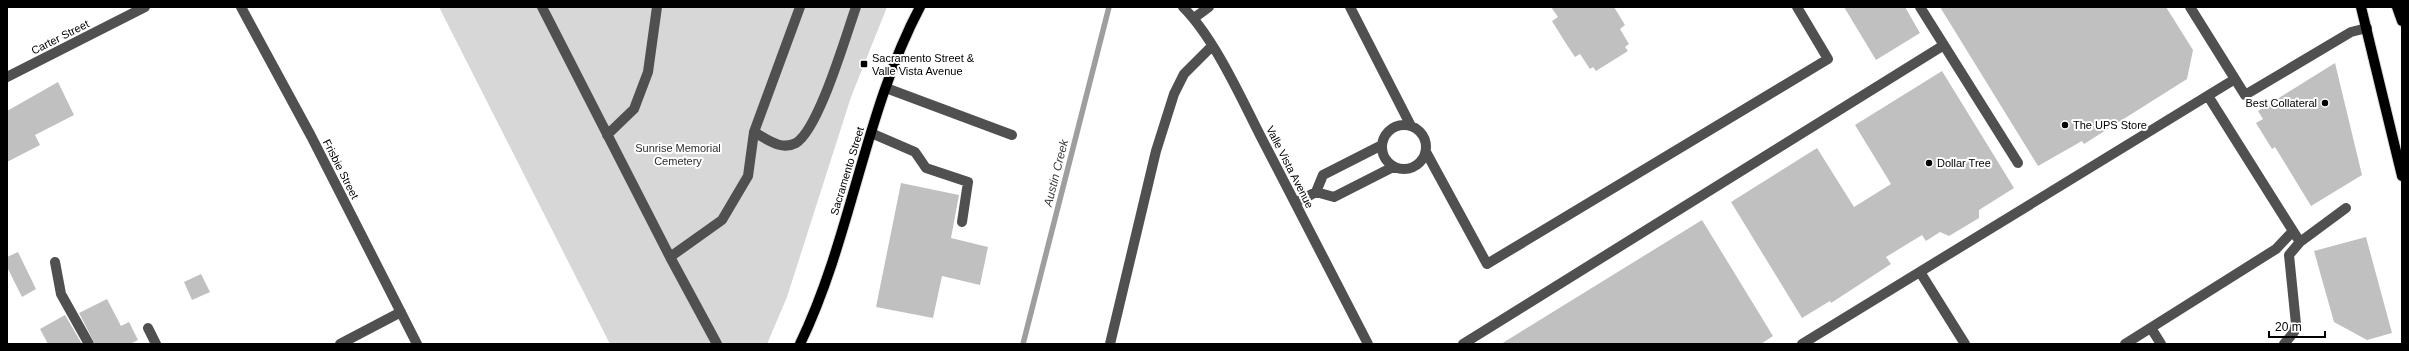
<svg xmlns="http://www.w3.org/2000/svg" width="2409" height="351" viewBox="0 0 2409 351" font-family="Helvetica,sans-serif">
  <rect width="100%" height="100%" fill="#fff"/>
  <path fill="#d7d7d7" d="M439,7H887L851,97L787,297L767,344H610Z"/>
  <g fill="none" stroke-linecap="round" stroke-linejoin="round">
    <path stroke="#9e9e9e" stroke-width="5.5" d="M1023,344L1109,7"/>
  </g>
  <path fill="#c0c0c0" d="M1551,7H1614L1625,25L1620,29L1629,44L1625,47L1628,51L1596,71L1593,67L1590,69L1580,54L1575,57L1565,42L1552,21L1558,17Z
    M1844,7H1905L1920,33L1876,60Z
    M1940,7H2166L2193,50L2187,79L2084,144L2082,141L2038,166Z
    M2335,63L2362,175L2311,206L2275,147L2272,149L2256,123L2263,119L2258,111Z
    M1942,71L2014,188L1979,210V218L1949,236L1940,232L1926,241L1922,235L1886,257L1891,264L1831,303L1830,301L1802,318L1731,202L1817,148L1854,207L1891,184L1855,125Z
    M58,82L74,115L35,135L40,145L7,162V111Z
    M901,183L959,195L951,238L988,247L980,285L942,276L933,318L876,307Z
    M1702,220L1773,336L1761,344H1501Z
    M2366,237L2392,333L2367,340L2334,322L2314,251Z
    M18,252L36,289L22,297L7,267V257Z
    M201,274L210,292L192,300L184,282Z
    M107,299L121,326L129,322L138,340L130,344H95L79,313Z
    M65,315L82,344H48L40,329Z"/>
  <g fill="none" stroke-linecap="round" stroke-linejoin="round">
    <defs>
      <path id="major" d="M2361,7L2402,176
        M2397,7L2402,21
        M800,344C852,236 864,113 920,7"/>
    </defs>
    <use href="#major" stroke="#dbdbdb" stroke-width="12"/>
    <path stroke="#505050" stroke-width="10" d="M241,7L311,136L417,344
      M542,7L670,257L717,344
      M1183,7C1215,39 1241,98 1262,139C1297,207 1333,276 1368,344
      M1350,7L1411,126
      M1920,7L2018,163
      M2190,7L2245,95L2351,32L2367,28
      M1194,18L1209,7
      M7,77L145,7
      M886,88L1012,135
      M1382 147a22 22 0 1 1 44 0a22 22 0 1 1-44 0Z
      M754,132C767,139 781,151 796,143C819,129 846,35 856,7
      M871,133L915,152L926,168L968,182L962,222
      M607,135L634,109L648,72L657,7
      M1426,152L1487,264L1828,59L1797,7
      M1316,192L1334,197L1393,167
      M1295,203L1316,192L1323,175L1382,145
      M2300,242L2346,208
      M670,257L722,220L748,176L754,132L800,7
      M55,262L61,294L89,344
      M1920,272L1965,344
      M148,328L156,344
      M2151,328L2161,344
      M340,344L401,312
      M1110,344L1156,151L1174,94L1184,74L1212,46
      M1463,344L1944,45
      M1802,344L2235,79
      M2125,344L2276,249L2293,231L2208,96
      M2284,344L2294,332L2296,324L2289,255L2300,242L2293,231"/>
    <use href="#major" stroke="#000" stroke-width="10"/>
  </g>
  <g fill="#000" stroke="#fff" stroke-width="1.5">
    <rect x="860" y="60" width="8" height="8" rx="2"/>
    <circle cx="2325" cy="103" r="4"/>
    <circle cx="2065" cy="125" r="4"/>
    <circle cx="1929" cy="163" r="4"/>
  </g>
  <g text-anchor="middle" stroke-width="4" stroke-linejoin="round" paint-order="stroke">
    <g font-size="11" fill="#000" stroke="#fff">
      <text transform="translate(60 37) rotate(-27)" y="4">Carter Street</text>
      <text transform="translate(1290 167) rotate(63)" y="4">Valle Vista Avenue</text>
      <text transform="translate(341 169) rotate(63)" y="4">Frisbie Street</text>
      <text transform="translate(847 171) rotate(-73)" y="4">Sacramento Street</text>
    </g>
    <g font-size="11" fill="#000" stroke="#fff" text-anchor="start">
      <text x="872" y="62">Sacramento Street &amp;<tspan x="872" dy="13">Valle Vista Avenue</tspan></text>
      <text x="2317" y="107" text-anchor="end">Best Collateral</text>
      <text x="2073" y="129">The UPS Store</text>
      <text x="1937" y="167">Dollar Tree</text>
    </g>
    <g font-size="11" fill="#2e2e2e" stroke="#fff">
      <text x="678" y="152">Sunrise Memorial<tspan x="678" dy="13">Cemetery</tspan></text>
    </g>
    <g font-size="12" font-style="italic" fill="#3f3f3f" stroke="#fff">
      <text transform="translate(1056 173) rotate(-76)" y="4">Austin Creek</text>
    </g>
  </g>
  <rect width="2409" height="351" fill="none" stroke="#000000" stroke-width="16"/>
  <path d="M2269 331v6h56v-6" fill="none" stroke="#000000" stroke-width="2"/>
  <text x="2275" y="331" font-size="12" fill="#000000" stroke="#ffffff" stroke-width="3" paint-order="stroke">20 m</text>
</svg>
